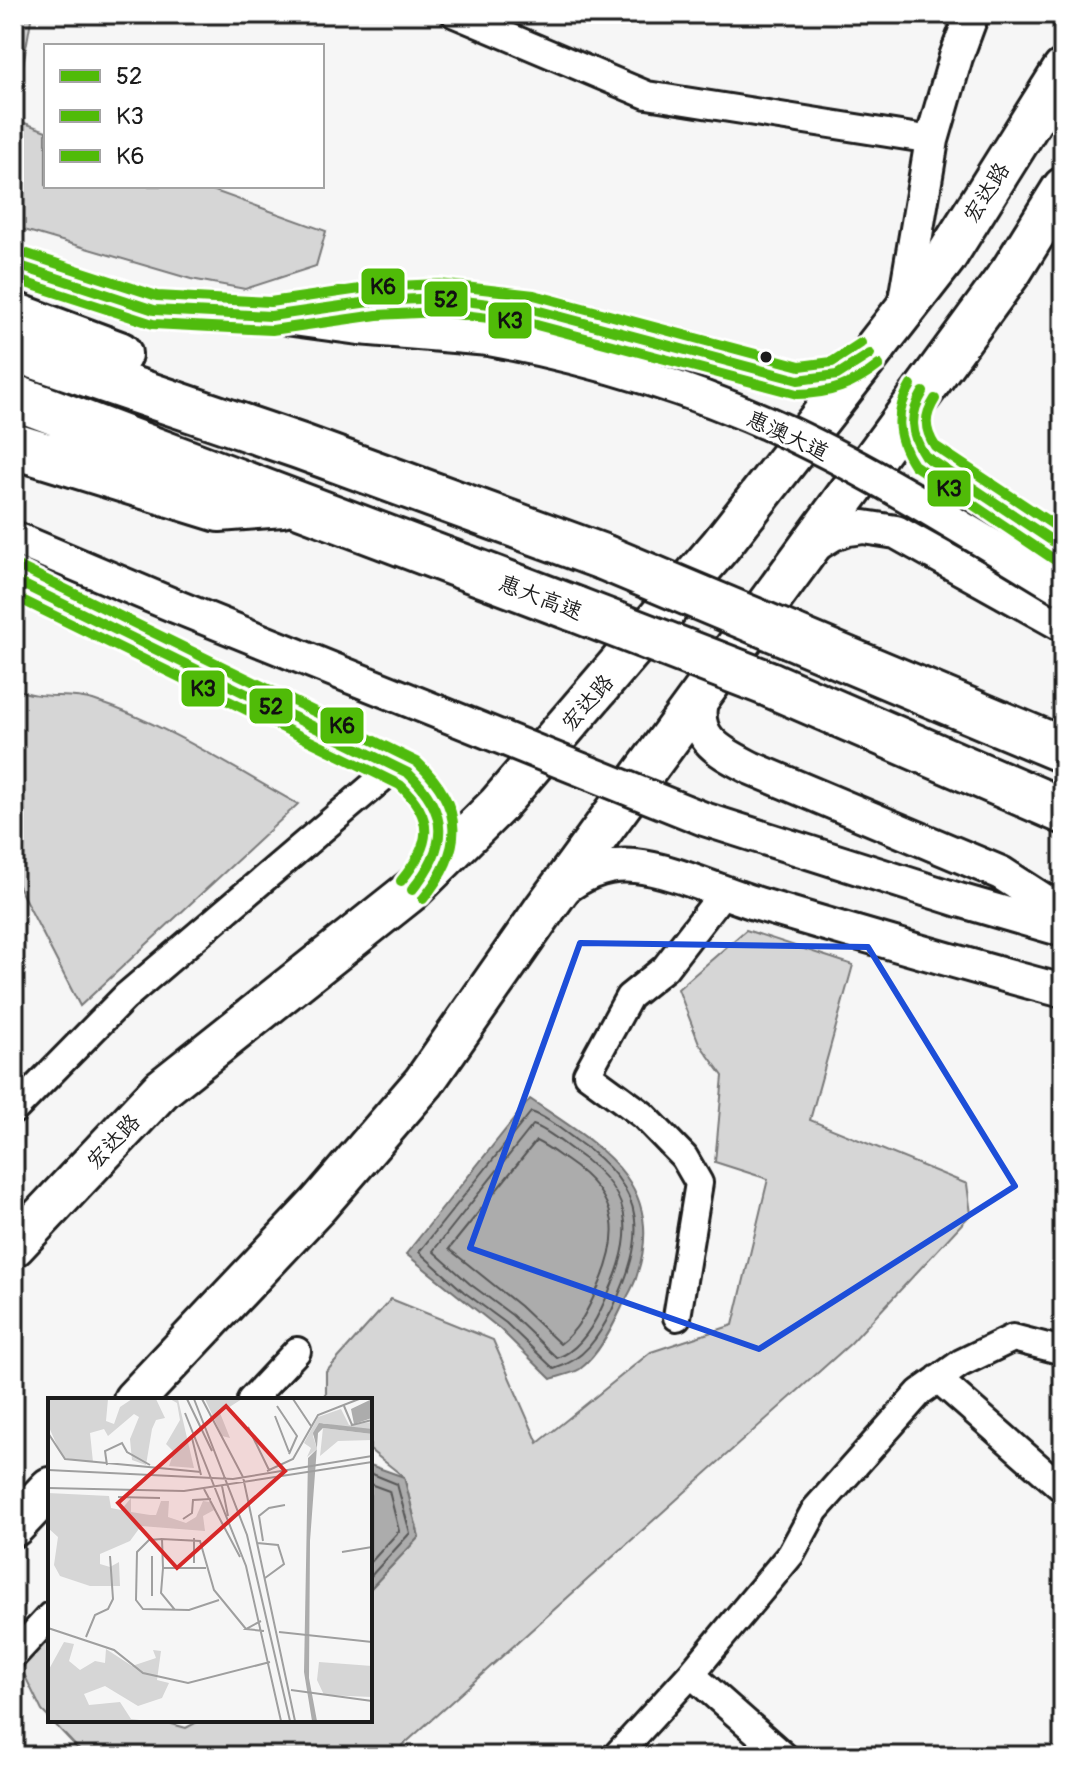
<svg xmlns="http://www.w3.org/2000/svg" width="1077" height="1770" viewBox="0 0 1077 1770" font-family="Pangolin,'LXGW WenKai TC',sans-serif">
  <rect width="100%" height="100%" fill="#f6f6f6"/>
  <filter id="ink" filterUnits="userSpaceOnUse"><feTurbulence type="fractalNoise" baseFrequency=".0125" numOctaves="2"/><feDisplacementMap in="SourceGraphic" scale="16" xChannelSelector="R" yChannelSelector="G"/><feConvolveMatrix kernelMatrix="1 2 1 2 8 2 1 2 1" color-interpolation-filters="sRGB"/></filter>
  <g filter="url(#ink)">
    <path fill="#d6d6d6" stroke="#797979" stroke-width="2" d="M14,14H32L14,116Z
      M14,119L46,131V186H201L326,231L316,266L245,289L191,279L14,227Z
      M14,688C39,701 67,692 93,700C164,723 233,768 298,804L80,1006L14,878Z
      M746,930L853,965L810,1120L967,1184L971,1214L851,1343L391,1756H85L51,1720H168L172,1724L186,1728L201,1720H370V1589L419,1537L404,1477L370,1450V1400H326V1372L391,1299L493,1340L538,1443L651,1352L733,1325L768,1179L715,1162L723,1076L699,1043L678,989Z
      M50,1633V1719L42,1711L21,1668L35,1643Z"/>
    <path fill="#acacac" stroke="#727272" stroke-width="2" d="M530,1099C596,1144 668,1181 637,1275C634,1287 626,1298 621,1309C612,1328 598,1356 580,1369C572,1374 559,1376 551,1379L500,1329L406,1254Z
      M370,1465L404,1477L419,1537L370,1589Z"/>
    <g fill="none" stroke-linecap="round" stroke-linejoin="round">
      <path stroke="#565656" stroke-width="2" d="M531,1112C547,1117 563,1131 577,1141C650,1190 646,1238 612,1310C598,1338 584,1360 554,1369L506,1323L464,1292L419,1252Z
        M533,1125C548,1130 562,1143 575,1152C643,1198 632,1244 601,1309C592,1328 578,1351 557,1358L512,1315L470,1284L433,1251Z
        M536,1141C547,1146 557,1154 567,1161C622,1198 622,1238 595,1294C586,1313 577,1331 560,1344L520,1306L449,1249Z
        M370,1473L397,1484L410,1533L370,1577
        M370,1484L389,1491L399,1531L370,1563"/>
      <defs>
        <path id="minor" d="M455,14L647,95L932,140
          M14,1110L125,997L395,767
          M677,1317L699,1183L684,1157L643,1115L587,1074L629,997L665,968L723,893
          M938,1379L1063,1489
          M251,1400L297,1351
          M14,1655L50,1616
          M616,1756L691,1674
          M784,1756L691,1674L791,1554L815,1510L920,1392L961,1363L1013,1338L1063,1351"/>
        <path id="tertiary" d="M14,264L154,310L271,316L359,328L489,339
          M903,312L932,140L956,57L972,14
          M271,316L376,301L439,298L532,309L798,380C822,381 845,377 863,360
          M919,398C907,419 911,438 925,456L1063,548
          M14,538L175,606
          M809,549L833,534L848,529L864,527L896,532L1063,625
          M14,580L408,773C439,798 452,838 427,873
          M702,695C691,738 717,750 751,768L1001,873L1063,913
          M562,890C583,873 608,863 635,866C670,869 722,893 758,904C859,934 961,964 1063,991
          M959,900L1063,930"/>
        <path id="primary" d="M14,1246L162,1089L412,890L498,805L721,545L946,257L1063,70
          M134,1400L318,1205L424,1082L546,907L1012,270L1063,188
          M14,1526L50,1488"/>
        <path id="motorway" d="M14,315L119,354
          M14,349L299,446L603,557
          M14,397L575,609
          M14,446L219,509L282,504
          M791,636L1063,750
          M769,684L1063,811"/>
      </defs>
      <use href="#minor" stroke="#1c1c1c" stroke-width="32"/>
      <use href="#tertiary" stroke="#1c1c1c" stroke-width="38"/>
      <use href="#primary" stroke="#1c1c1c" stroke-width="46"/>
      <use href="#motorway" stroke="#1c1c1c" stroke-width="50"/>
      <use href="#minor" stroke="#fff" stroke-width="26"/>
      <use href="#tertiary" stroke="#fff" stroke-width="32"/>
      <use href="#primary" stroke="#fff" stroke-width="40"/>
      <use href="#motorway" stroke="#fff" stroke-width="44"/>
      <defs>
        <path id="tertiary-bridge" d="M489,339C592,358 694,389 789,433C884,478 973,535 1063,589
          M175,606L704,819L959,900"/>
        <path id="motorway-bridge" d="M603,557L791,636
          M575,609L769,684"/>
      </defs>
      <use href="#tertiary-bridge" stroke="#1c1c1c" stroke-width="38" stroke-linecap="butt"/>
      <use href="#motorway-bridge" stroke="#1c1c1c" stroke-width="50" stroke-linecap="butt"/>
      <use href="#tertiary-bridge" stroke="#fff" stroke-width="32"/>
      <use href="#motorway-bridge" stroke="#fff" stroke-width="44"/>
      <defs>
        <path id="bus-1" d="M14,264L154,310L271,316L376,301L439,298L532,309L798,380L837,375L870,354
          M923,392C909,415 910,434 925,456L1063,548
          M14,580L408,773C450,813 448,846 412,890"/>
        <path id="bus-2" d="M14,279L153,324L272,330L377,315L439,312L529,323L797,394C829,394 854,385 879,365
          M911,385C894,412 896,438 914,465L1055,560
          M14,596L400,785C436,819 431,845 401,881"/>
        <path id="bus-3" d="M18,251L157,296L270,302L374,287L439,284L534,295L800,366L832,362L861,343
          M935,399C924,416 924,429 935,446L1063,531
          M20,567L417,762C465,807 464,849 423,899"/>
      </defs>
      <use href="#bus-1" stroke="#fff" stroke-width="16"/>
      <use href="#bus-2" stroke="#fff" stroke-width="16"/>
      <use href="#bus-3" stroke="#fff" stroke-width="16"/>
      <use href="#bus-1" stroke="#50bb08" stroke-width="10"/>
      <use href="#bus-2" stroke="#50bb08" stroke-width="10"/>
      <use href="#bus-3" stroke="#50bb08" stroke-width="10"/>
    </g>
  </g>
  <path fill="none" stroke="#1d4ed8" stroke-width="6" stroke-linejoin="round" d="M580,943L868,947L1015,1186L759,1349L470,1248Z"/>
  <circle fill="#1c1c1c" stroke="#fff" stroke-width="3" cx="766" cy="357" r="7"/>
  <g text-anchor="middle" stroke-width="6" stroke-linejoin="round" paint-order="stroke">
    <g font-size="22" fill="#1c1c1c" stroke="#fff">
      <text transform="translate(986 192) rotate(-58)" y="8">宏达路</text>
      <text transform="translate(788 435) rotate(25)" y="8">惠澳大道</text>
      <text transform="translate(541 597) rotate(21)" y="8">惠大高速</text>
      <text transform="translate(587 702) rotate(-49)" y="8">宏达路</text>
      <text transform="translate(113 1141) rotate(-47)" y="8">宏达路</text>
    </g>
  </g>
  <g transform="translate(48 1398)">
    <rect width="324" height="324" fill="#f6f6f6"/>
    <path d="M0,1H60L58,23L66,26L72,9L84,1H108L117,20L108,22L104,31L98,67L84,62L82,41L91,19L86,16L60,38L56,31L42,35L45,64L17,60L12,54L0,27ZM122,1H130L146,70L121,68L126,54L118,46L132,22L129,5ZM157,1H194L172,15L182,40L174,38ZM293,11L301,27L324,24V31L308,33L275,25L265,38L269,51L259,59L263,50L256,45L270,19ZM275,30L324,36V42L290,43L272,58ZM0,95L61,98L63,110L73,112L83,100V114L102,117H108L113,103H121L120,119L138,125L148,119L155,103L162,104L166,112L155,118L157,133L93,128L82,143L52,156V166L62,169L71,164L72,188H42L12,178L6,167L10,139L0,130ZM16,244L26,246L21,263L32,272L47,263L57,265L58,251L84,268L108,260L105,252L113,253L109,282L121,285L114,300L90,308L57,288L36,296L41,307L72,304L83,321L100,323H0V273ZM271,264L324,268V299L276,297L269,282Z" fill="#d6d6d6"/>
    <path d="M324,1V20L306,26L303,11ZM271,25L324,31V36L275,30L270,35L262,143L261,280L269,323H264L256,274L260,60L269,51L265,35Z" fill="#acacac"/>
    <path fill="none" stroke="#9f9f9f" stroke-width="2" d="M139,1L164,53M146,1L199,137L242,323M154,1L195,79L247,323M245,1L263,28M229,8L249,38L241,56M296,8L304,27L324,22M137,15L198,168L233,323M227,18L241,54M200,29L221,72M0,35L17,61L153,74M144,40L153,77M59,67L57,53L74,45L79,54L102,67M0,72L185,81L324,58M219,73L245,61L270,17L311,1M174,88L180,118M0,90L136,93L324,64M156,91L192,159M70,99L112,100M135,121L144,115L145,102L163,101M146,140V165M114,141L101,142L89,154L88,202L95,211L141,212L171,202M215,143L211,118L221,110L237,107M209,145L230,147L236,166L217,180M294,154L324,149M104,158V198M115,170L113,195L127,212M158,170H115L114,141L152,143L166,192L198,231M213,223L198,231L216,233M0,230L66,252L95,275L140,285L222,264M231,234L324,244M38,239L47,217L60,211L65,201L62,158M243,292L324,303"/>
    <path fill="#d62828" fill-opacity="0.15" stroke="#d62828" stroke-width="4" d="M178,8L237,73L129,170L70,105Z"/>
    <rect width="324" height="324" fill="none" stroke="#1c1c1c" stroke-width="4"/>
  </g>
  <g stroke="#fff" stroke-width="3">
    <rect x="360" y="267" width="46" height="39" rx="8" fill="#50bb08"/>
    <rect x="423" y="280" width="46" height="38" rx="8" fill="#50bb08"/>
    <rect x="487" y="301" width="46" height="39" rx="8" fill="#50bb08"/>
    <rect x="926" y="469" width="46" height="39" rx="8" fill="#50bb08"/>
    <rect x="180" y="669" width="46" height="39" rx="8" fill="#50bb08"/>
    <rect x="248" y="687" width="46" height="38" rx="8" fill="#50bb08"/>
    <rect x="319" y="706" width="46" height="39" rx="8" fill="#50bb08"/>
  </g>
  <g font-size="22" text-anchor="middle" font-weight="bold" fill="#111">
    <text x="383" y="294">K6</text>
    <text x="446" y="307">52</text>
    <text x="510" y="328">K3</text>
    <text x="949" y="496">K3</text>
    <text x="203" y="696">K3</text>
    <text x="271" y="714">52</text>
    <text x="342" y="733">K6</text>
  </g>
  <rect width="1077" height="1770" fill="none" stroke="#fff" stroke-width="48"/>
  <rect x="24" y="24" width="1029" height="1722" fill="none" stroke="#1c1c1c" stroke-width="3" filter="url(#ink)"/>
  <rect x="44" y="44" width="280" height="144" fill="#ffffff" stroke="#a4a4a4" stroke-width="2"/>
  <rect x="60" y="70" width="40" height="12" fill="#50bb08" stroke="#a4a4a4" stroke-width="2"/>
  <text x="116" y="84" font-size="24" fill="#1c1c1c">52</text>
  <rect x="60" y="110" width="40" height="12" fill="#50bb08" stroke="#a4a4a4" stroke-width="2"/>
  <text x="116" y="124" font-size="24" fill="#1c1c1c">K3</text>
  <rect x="60" y="150" width="40" height="12" fill="#50bb08" stroke="#a4a4a4" stroke-width="2"/>
  <text x="116" y="164" font-size="24" fill="#1c1c1c">K6</text>
</svg>
